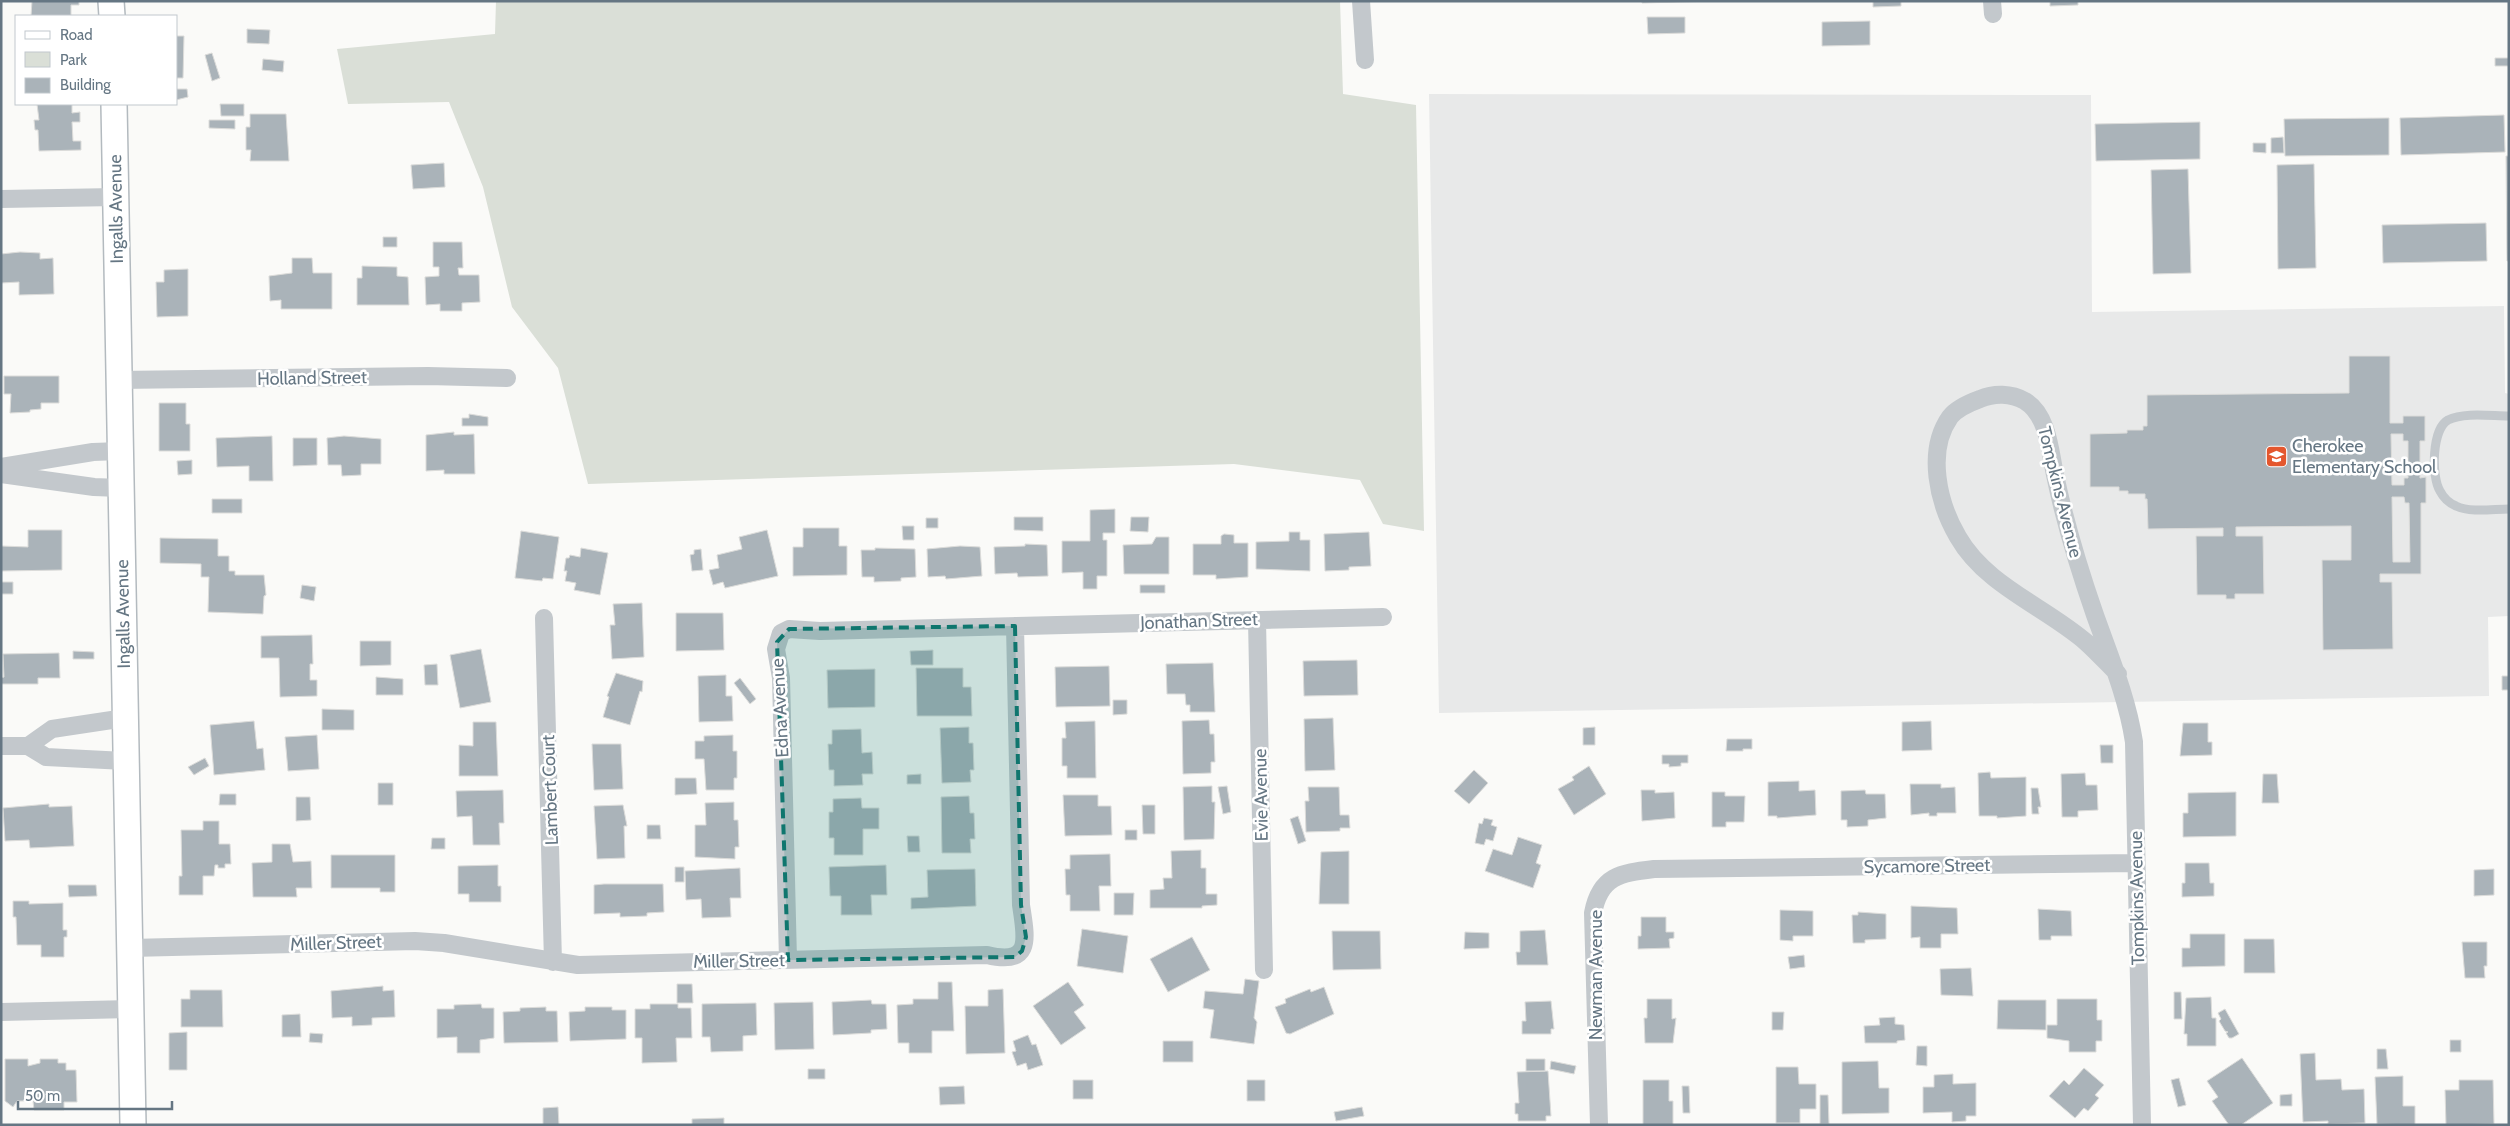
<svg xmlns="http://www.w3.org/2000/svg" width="2510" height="1126" viewBox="0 0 2510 1126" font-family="Cabin,sans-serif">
  <rect width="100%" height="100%" fill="#fafaf8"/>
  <path fill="#e8e9e9" d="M1429,94L2091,95L2092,312L2504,306L2505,393L2509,394V616L2488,617L2489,696L1439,713Z"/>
  <path fill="#dadfd7" d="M496,1H1340L1343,94L1416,105L1424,531L1383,524L1360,480L1234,464L588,484L558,368L512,307L483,187L449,102L348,104L337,49L495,34Z"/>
  <path fill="#aab3b9" stroke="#dcdcda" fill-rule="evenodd" d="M32,1H79V5H71V16H31Z
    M1642,1H1714L1642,3Z
    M1873,1H1901V6L1873,7Z
    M2050,1H2078V5L2050,6Z
    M1647,17H1685V33L1648,34Z
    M1870,21V45L1822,46V22Z
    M247,29L270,30L269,44L247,43Z
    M176,36H184L183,78H176Z
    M212,53L220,78L212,81L205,55Z
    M2495,58H2509V66H2495Z
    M263,59L284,61L283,72L262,70Z
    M176,89H187L188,97L176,100Z
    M37,104H72V113L80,112V122H72L73,141H81V150L39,151L38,130H35L34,120H39Z
    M220,104H244V116H221Z
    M250,114H286L289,161H250L251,150H246V127H250Z
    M2504,115L2505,152L2401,155L2400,118Z
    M2389,118V155L2285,156L2284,119Z
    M209,120H235V129L209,128Z
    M2200,122V159L2096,161L2095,124Z
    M2283,137L2284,153H2271V138Z
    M2253,143H2266V153L2253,152Z
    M2506,156H2509V261H2507Z
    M444,163L445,187L413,189L411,165Z
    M2314,164L2316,268L2278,269L2277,165Z
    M2188,169L2191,273L2153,274L2151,170Z
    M2486,223L2487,261L2383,263L2382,225Z
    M383,237H397V247H383Z
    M433,242H462L463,268H458L459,275H479L480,302L462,303V311H440V304L426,305L425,277L439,276V267H433Z
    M20,252L40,253V259L53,258L54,294L19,295V282L1,283V254Z
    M292,258H312L313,273H332V309H281V300L270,301L269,276L292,273Z
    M362,266L397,267V276L408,277L409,305H357V278H362Z
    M188,269V316L157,317L156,282H164V270Z
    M2349,356H2390V423H2403V416H2425V441H2420V478L2426,477V503H2421V574H2380V582H2392L2393,649L2323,650L2322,560H2351V526L2236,527V536H2263L2264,594H2235V599H2226V595H2197L2196,536H2223V528L2148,529L2147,499H2145V494H2128V491H2119V487H2090V434L2127,433V430H2143V426H2147V395L2349,393ZM2391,434H2403V441H2408V478H2404V485H2392ZM2392,497H2404L2405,503H2409L2410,562H2393Z
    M4,376H59V403H41V409L30,410V412L10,413L11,394H4Z
    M159,403H186V424H190V451H159Z
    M469,414L488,417V426H462V418H469Z
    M454,432V435L474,434L475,474H444V470L426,471V435Z
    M272,436L273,481H249V466L217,467L216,438Z
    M344,436L381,439V464H361V475L342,476L341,465H328L327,438Z
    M293,438H317V465L293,466Z
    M192,460V474L178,475L177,461Z
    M212,499H242V513H212Z
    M1115,509V533H1103V540H1107V576H1097V589H1083V572L1062,573V541H1090V510Z
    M1014,517H1043V531L1014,530Z
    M1131,517H1149L1148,532L1130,531Z
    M926,518H938V528H926Z
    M902,526H914V540H903Z
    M803,528H839V546H847V575L793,576V547H803Z
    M28,530H62V570L1,571V546L28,547Z
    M767,530L778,576L725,588L723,582L713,585L709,570L719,568L717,555L742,549L739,537Z
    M521,531L559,537L553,579L543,578L542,581L515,578Z
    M1289,532H1300V540H1310V571L1256,569V542L1289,541Z
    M1369,532L1371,566L1349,567V570L1325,571L1324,534Z
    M1224,534L1234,535V543H1248V577L1216,579V575H1193V544H1221V536Z
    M1156,537H1169V574H1124L1123,545L1152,544Z
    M160,538L218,539V556H229V571H235V575H264L266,595L264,596L263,614L208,612L209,577H201V564L160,563Z
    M1025,544L1047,545L1048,576L1018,577L1017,573L995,574L994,547L1025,546Z
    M960,546L980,547L982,576L946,579L945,576L928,577L927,549Z
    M581,548L608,553L600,595L574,590L576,583L565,581L567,571H564L566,558H569L570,555L580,557Z
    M875,548L915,549L916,577L901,578V581L874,582V577H862L861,550H875Z
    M701,549L703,570L692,571L690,555L694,554V550Z
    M1,582H13V594H1Z
    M302,585L316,587L314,601L300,598Z
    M1140,585H1165V593H1140Z
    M642,603L644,657L612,659L610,625H615L613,604Z
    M676,613H723L724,650L676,651Z
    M312,635L313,664H310V680H317V696L280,697L279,658H261V636Z
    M360,641H391V665L360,666Z
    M481,649L491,702L460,708L450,655Z
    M933,650V665H911L910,651Z
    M73,651L94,652V659H73Z
    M59,653L60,678H38V684H1V678L4,677L3,654Z
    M1357,660L1358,695L1304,696L1303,661Z
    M1213,663L1215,712H1190V705H1186L1185,694H1167L1166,664Z
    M437,664L438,685H425L424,665Z
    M1109,666L1110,706L1056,707L1055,667Z
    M916,668H963V687H971L972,716H917Z
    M875,669V707L828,708L827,670Z
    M616,673L643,681L642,692L640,691L630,725L603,717L609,697L607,696Z
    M726,675V696H732L733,721L699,722L698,676Z
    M2502,676H2509V690H2502Z
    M376,677L403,679V695H376Z
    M740,678L756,699L750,704L734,683Z
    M1113,700H1127V714L1113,715Z
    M322,709L354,710V730H322Z
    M1333,718L1335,770L1305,771L1304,719Z
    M1209,720L1210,734H1214L1215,762H1211V773L1183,774L1182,721Z
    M254,721L257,749L263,748L265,770L214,775L210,725Z
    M1095,721L1096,778H1067V766H1062V738H1066L1065,722Z
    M1931,721L1932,750L1902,751V722Z
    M473,722H496L498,776H459V745L473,746Z
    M2183,723H2208V742H2212V755L2180,756Z
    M969,727V743H973L974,770H970L971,782L942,783L940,728Z
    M1595,727V745H1583V728Z
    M861,729L862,753L872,752L873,774H862L863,785L834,786V770H829L828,744H832V730Z
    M317,735L319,769L288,771L285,737Z
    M733,735V751H737V778H734V790H706L704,759H695V741H704V736Z
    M1727,739H1752V749H1743V751H1726Z
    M592,744H621L623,789L594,790Z
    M2100,745H2113V763H2101Z
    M1662,755H1688V763H1681V766L1669,767V764H1662Z
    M205,758L209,766L194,775L188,767Z
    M1589,766L1606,794L1574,815L1558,789L1574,780L1572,777Z
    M1474,770L1488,783L1469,804L1454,791Z
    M1990,772L1991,778L2026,777V816L1997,818V816H1979L1978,773Z
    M2085,773L2086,785H2097L2098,810L2078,811V817H2062L2061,774Z
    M921,774V784H907V775Z
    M2263,774H2277L2279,803H2262Z
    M675,778H696L697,794L675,795Z
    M1799,781V791L1815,790L1816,815L1777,818V816H1768V782Z
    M378,783H393V805H378Z
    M1910,784H1941V788L1955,787L1956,813H1937V816H1929V813L1911,815Z
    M1212,786V802H1215L1214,839L1184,840L1183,787Z
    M1227,786L1231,812L1223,814L1218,787Z
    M1308,787H1339L1340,815H1349L1350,828H1340V831L1306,832L1305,801H1309Z
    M2031,788H2038L2041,807H2038L2039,814H2032Z
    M503,790L504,823H499L500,845H473L472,816L457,817L456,791Z
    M1641,790H1655V793L1674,792L1675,818L1642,821Z
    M1865,790L1866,794H1885L1886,818L1868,820V826L1847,827V820H1841V791Z
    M1712,792H1725V796H1745L1744,822H1726V827H1712Z
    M2236,792V836L2183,837V813H2188V793Z
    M220,794H236V805H219Z
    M1063,795H1098V806H1111L1112,835L1065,836Z
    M969,796L970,813H974L975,839H970L971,853H942L941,797Z
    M296,797H310L311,820L296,821Z
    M861,798L862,808H879V829H863V855H834V838H829V812H833V799Z
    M734,802V820H738L739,847H735V859L695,857V825H706L705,803Z
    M49,804V807L72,806L74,846L30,848L29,840L5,841L3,808Z
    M623,805L627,826H624L625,858L597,859L594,806Z
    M1142,805H1155V834H1143Z
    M1298,816L1306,841L1298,844L1290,819Z
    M1484,818L1493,820L1491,825L1497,827L1493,841L1486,839L1484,845L1475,843L1479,823L1482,824Z
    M203,821H219V844H230L231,864H225V868H218V865H215L214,876H203V895H179V876H182L181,830H203Z
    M647,825H660L661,839H647Z
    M1125,830H1137V840H1125Z
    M907,836H919L920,852H908Z
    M1518,837L1542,845L1536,863L1541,865L1533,888L1485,871L1493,849L1512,855Z
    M432,838H445V849H431Z
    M272,844H290L293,862L311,861L312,888H296L297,897H253L252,863L272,862Z
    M1201,850V868H1206V894H1217V905L1202,906V908H1150V890L1164,889L1163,878H1172L1171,851Z
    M1349,851V904H1319L1321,852Z
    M1110,854L1111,886H1099L1100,911H1070V895H1066L1065,869H1070V855Z
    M331,855H395V892H380V888H331Z
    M2185,863H2209L2210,883H2214V896L2182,897V883H2185Z
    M498,865V886H501V902H469V894H458V866Z
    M886,865L887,895H871L872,915H841V896H830L829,867Z
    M675,867H684V882H675Z
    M740,868L741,898H730L731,917L702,918L701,899L686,900L685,871Z
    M975,869L976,906L911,909V898L928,897L927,870Z
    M2494,869V895L2474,896V870Z
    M604,884H663L664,912L647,913V916L620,917V913L594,914V885Z
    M68,885H96L97,896L69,897Z
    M1114,893H1134L1133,915H1114Z
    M13,901H29V904L63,903V930H67V937H64V957H41V945H17L16,917H13Z
    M1911,906L1957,908L1958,934H1941V948H1920V937L1911,938Z
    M2038,909L2071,911L2072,936H2051V940H2039Z
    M1780,910L1813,911V936H1793V941L1780,940Z
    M1858,912L1886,914V939L1865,940V943H1853L1852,915H1858Z
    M1641,917H1666V932H1674V938L1669,939L1670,948L1638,949V936H1641Z
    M1082,929L1128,936L1123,973L1077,966Z
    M1545,930L1548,965H1517L1516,952H1520V931Z
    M1332,931H1380L1381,969L1333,970Z
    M1465,932L1489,933V948L1464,949Z
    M2190,934H2225V966L2182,967V948H2190Z
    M1192,937L1210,970L1168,992L1150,959Z
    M2244,939H2274L2275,973H2244Z
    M2462,942H2487V966H2484L2485,978H2465Z
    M1804,955L1805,967L1790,969L1788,957Z
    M1971,968L1973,996L1941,995L1940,969Z
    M1245,979L1259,981L1254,1018L1257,1022L1254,1044L1210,1038L1214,1010L1203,1008L1205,991L1243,994Z
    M938,982H952L954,1031H932V1053H909V1043H898L897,1005L913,1004V999H938Z
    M1068,982L1084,1005L1074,1012L1086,1028L1061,1045L1033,1006Z
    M677,984H692L693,1003H677Z
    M383,986V991L394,990L395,1017L372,1018V1025L352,1026V1017L332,1018L331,991Z
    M1324,987L1334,1014L1290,1034L1286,1033L1275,1007L1286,1003L1285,999L1310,989L1311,992Z
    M1003,989L1005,1053L966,1054L965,1006H988V990Z
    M190,990H222L223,1027H181V999H190Z
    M2174,992H2181L2182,1019H2174Z
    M2211,997L2212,1018H2216V1046H2187V1034H2184L2186,998Z
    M1647,999H1672V1019L1676,1018L1673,1043H1645L1644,1018H1647Z
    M2057,999H2097V1020H2102V1041H2096V1052H2069V1041L2047,1038V1025H2057Z
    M871,1000L872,1004H886L887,1029L871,1030V1033L833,1035L832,1002Z
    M1998,1000H2046V1030L1997,1029Z
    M1551,1001L1554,1029H1551V1034H1522V1021H1526L1525,1002Z
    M813,1002L814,1049L775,1050L774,1003Z
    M756,1003L757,1035L743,1036V1051L711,1052L710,1037H702V1004Z
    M481,1004L482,1008H494V1038L480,1040V1053H457V1037L437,1038V1009H454V1005Z
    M650,1004H678V1008H691L692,1038H676L677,1062L642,1063V1038H635V1009H650Z
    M546,1007V1011H557L558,1042L504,1043L503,1012L520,1011V1008Z
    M585,1007H612V1010H626V1039L570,1041L569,1012L585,1011Z
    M2225,1009L2239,1034L2232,1038H2229L2226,1033L2228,1032L2225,1031L2219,1021L2221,1019L2218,1013Z
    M1772,1012H1784L1783,1030H1772Z
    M300,1014L301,1037H282V1015Z
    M1895,1017V1024L1904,1025L1905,1040L1897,1041V1043H1865L1864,1026L1880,1025L1879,1018Z
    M187,1032V1070H169V1033Z
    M310,1033L323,1034L322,1043L309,1042Z
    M1028,1035L1032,1045L1036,1044L1043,1065L1028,1070L1026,1063L1017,1066L1012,1052L1016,1051L1013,1041Z
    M2450,1040H2461V1052H2450Z
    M1163,1041H1193V1062H1163Z
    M1917,1046H1927V1066L1916,1065Z
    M2377,1049H2386L2388,1069H2377Z
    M2315,1053L2316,1080L2341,1079L2342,1090L2364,1089L2365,1123L2328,1124V1121L2303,1122L2300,1054Z
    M2242,1058L2273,1103L2241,1125H2229L2212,1101L2218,1097L2207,1081Z
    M5,1059H28V1066L40,1063V1059H58V1063H66V1070H76L77,1102H64V1110H34L33,1101H17L13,1107L5,1101Z
    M1526,1059H1545V1071H1526Z
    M1551,1061L1576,1066L1574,1074L1550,1069Z
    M1878,1061L1879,1088H1889V1113L1842,1114V1062Z
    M1776,1067H1798L1799,1084H1816V1109H1800V1123H1776Z
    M2084,1068L2104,1085L2095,1095L2099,1098L2088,1111L2084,1108L2075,1118L2049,1096L2064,1080L2069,1085Z
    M808,1069H825V1079H808Z
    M1548,1071L1551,1116H1546V1121H1518V1114H1515V1103H1519L1517,1072Z
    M1953,1074V1084L1976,1083V1116H1966V1121L1952,1122V1112L1923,1113V1087H1934V1075Z
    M2403,1076V1106H2415V1125L2377,1124L2375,1077Z
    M2179,1078L2186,1105L2178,1107L2171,1080Z
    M1073,1080H1093V1099H1073Z
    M1247,1080H1265V1101H1247Z
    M1643,1080H1669V1101H1673V1125H1643Z
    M2459,1080H2493L2494,1124L2446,1125L2445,1090H2459Z
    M964,1086L965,1104L940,1105L939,1087Z
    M1682,1086H1689L1690,1113H1683Z
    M2292,1094V1106H2280V1095Z
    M1820,1095H1828L1829,1124H1820Z
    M558,1107L559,1125H543V1108Z
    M1362,1107L1364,1116L1336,1121L1334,1112Z
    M724,1118V1125H692V1119Z"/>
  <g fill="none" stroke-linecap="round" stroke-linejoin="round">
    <defs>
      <path id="secondary" d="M111,1L112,16
        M114,104L133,1125"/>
    </defs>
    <use href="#secondary" stroke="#b3babf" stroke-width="28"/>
    <path stroke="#c3c8cc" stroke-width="9" d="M2509,416C2491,416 2464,412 2448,420C2432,429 2431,476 2440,491C2443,497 2449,503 2456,506C2471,513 2493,509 2509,509"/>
    <path stroke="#c3c8cc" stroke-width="18" d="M1361,1L1365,60
      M1992,1L1993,14
      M1,199L116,197
      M118,380L428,376L507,378
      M1,467L93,452L120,451
      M1,474L94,487L120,488
      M544,618L553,962
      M1257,620L1264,970
      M2118,674C2108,664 2098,653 2087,643C2046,607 1986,586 1958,537C1938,503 1926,451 1950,417C1957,408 1969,403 1980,399C1994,393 2011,393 2025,401C2048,415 2050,451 2055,475C2065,523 2079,569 2095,615C2110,657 2127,697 2134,742L2142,1125
      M1,746H28L46,757L125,761
      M28,746L52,729L125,718
      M130,948L415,941L444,943L578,965L987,955C1033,966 1026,938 1021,905L1015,626
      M788,960L781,678L776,649L781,633L789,629L820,631L1383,617
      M1,1012L131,1009
      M1599,1125L1593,913C1600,876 1620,873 1654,869L2135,863"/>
    <use href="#secondary" stroke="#fff" stroke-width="25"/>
  </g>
  <path fill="#0f766e" fill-opacity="0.2" stroke="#0f766e" stroke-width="4" stroke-dasharray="10 6" stroke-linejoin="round" d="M1015,626L1021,905L1026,937L1022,951L1015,957L788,960L777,642L789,629Z"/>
  <defs>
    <symbol id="school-square" viewBox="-11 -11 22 22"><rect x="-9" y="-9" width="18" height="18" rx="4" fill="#e4572e" stroke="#fff"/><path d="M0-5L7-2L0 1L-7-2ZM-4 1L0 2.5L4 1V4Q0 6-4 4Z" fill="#fff"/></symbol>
  </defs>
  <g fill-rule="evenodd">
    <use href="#school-square" x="2264" y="444" width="25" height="25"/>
  </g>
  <g text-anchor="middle" stroke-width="5" stroke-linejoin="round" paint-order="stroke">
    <g font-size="18" fill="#657683" stroke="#fff">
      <text transform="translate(116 209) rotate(-91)" y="6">Ingalls Avenue</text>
      <text transform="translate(312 378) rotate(-1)" y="6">Holland Street</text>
      <text transform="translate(2060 492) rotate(76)" y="6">Tompkins Avenue</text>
      <text transform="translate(123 614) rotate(-91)" y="6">Ingalls Avenue</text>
      <text transform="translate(1199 621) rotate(-2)" y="6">Jonathan Street</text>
      <text transform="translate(780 708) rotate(-93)" y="6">Edna Avenue</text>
      <text transform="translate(550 790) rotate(-92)" y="6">Lambert Court</text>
      <text transform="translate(1261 795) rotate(-91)" y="6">Evie Avenue</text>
      <text transform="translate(1927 866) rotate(-1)" y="6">Sycamore Street</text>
      <text transform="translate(2137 898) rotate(-91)" y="6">Tompkins Avenue</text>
      <text transform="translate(336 943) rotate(-2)" y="6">Miller Street</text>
      <text transform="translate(739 961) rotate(-1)" y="6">Miller Street</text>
      <text transform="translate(1596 975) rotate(-90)" y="6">Newman Avenue</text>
    </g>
    <g font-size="18" fill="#657683" stroke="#fff" text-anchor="start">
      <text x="2292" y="452">Cherokee<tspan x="2292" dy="21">Elementary School</tspan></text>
    </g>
  </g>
  <rect width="2510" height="1126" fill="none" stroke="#657683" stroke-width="5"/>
  <rect x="15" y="15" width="162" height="90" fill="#ffffff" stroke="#c1c8cd"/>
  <rect x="25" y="31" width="25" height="8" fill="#ffffff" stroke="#c1c8cd"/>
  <text x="60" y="40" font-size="15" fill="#657683">Road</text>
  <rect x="25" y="52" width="25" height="15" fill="#dadfd7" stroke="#c1c8cd"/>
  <text x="60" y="65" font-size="15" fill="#657683">Park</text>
  <rect x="25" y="78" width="25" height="15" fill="#aab3b9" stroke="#c1c8cd"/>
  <text x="60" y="90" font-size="15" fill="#657683">Building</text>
  <path d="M18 1101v8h154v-8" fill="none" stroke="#657683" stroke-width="2.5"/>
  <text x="25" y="1101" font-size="15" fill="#657683" stroke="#ffffff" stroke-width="4" paint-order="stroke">50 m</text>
</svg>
